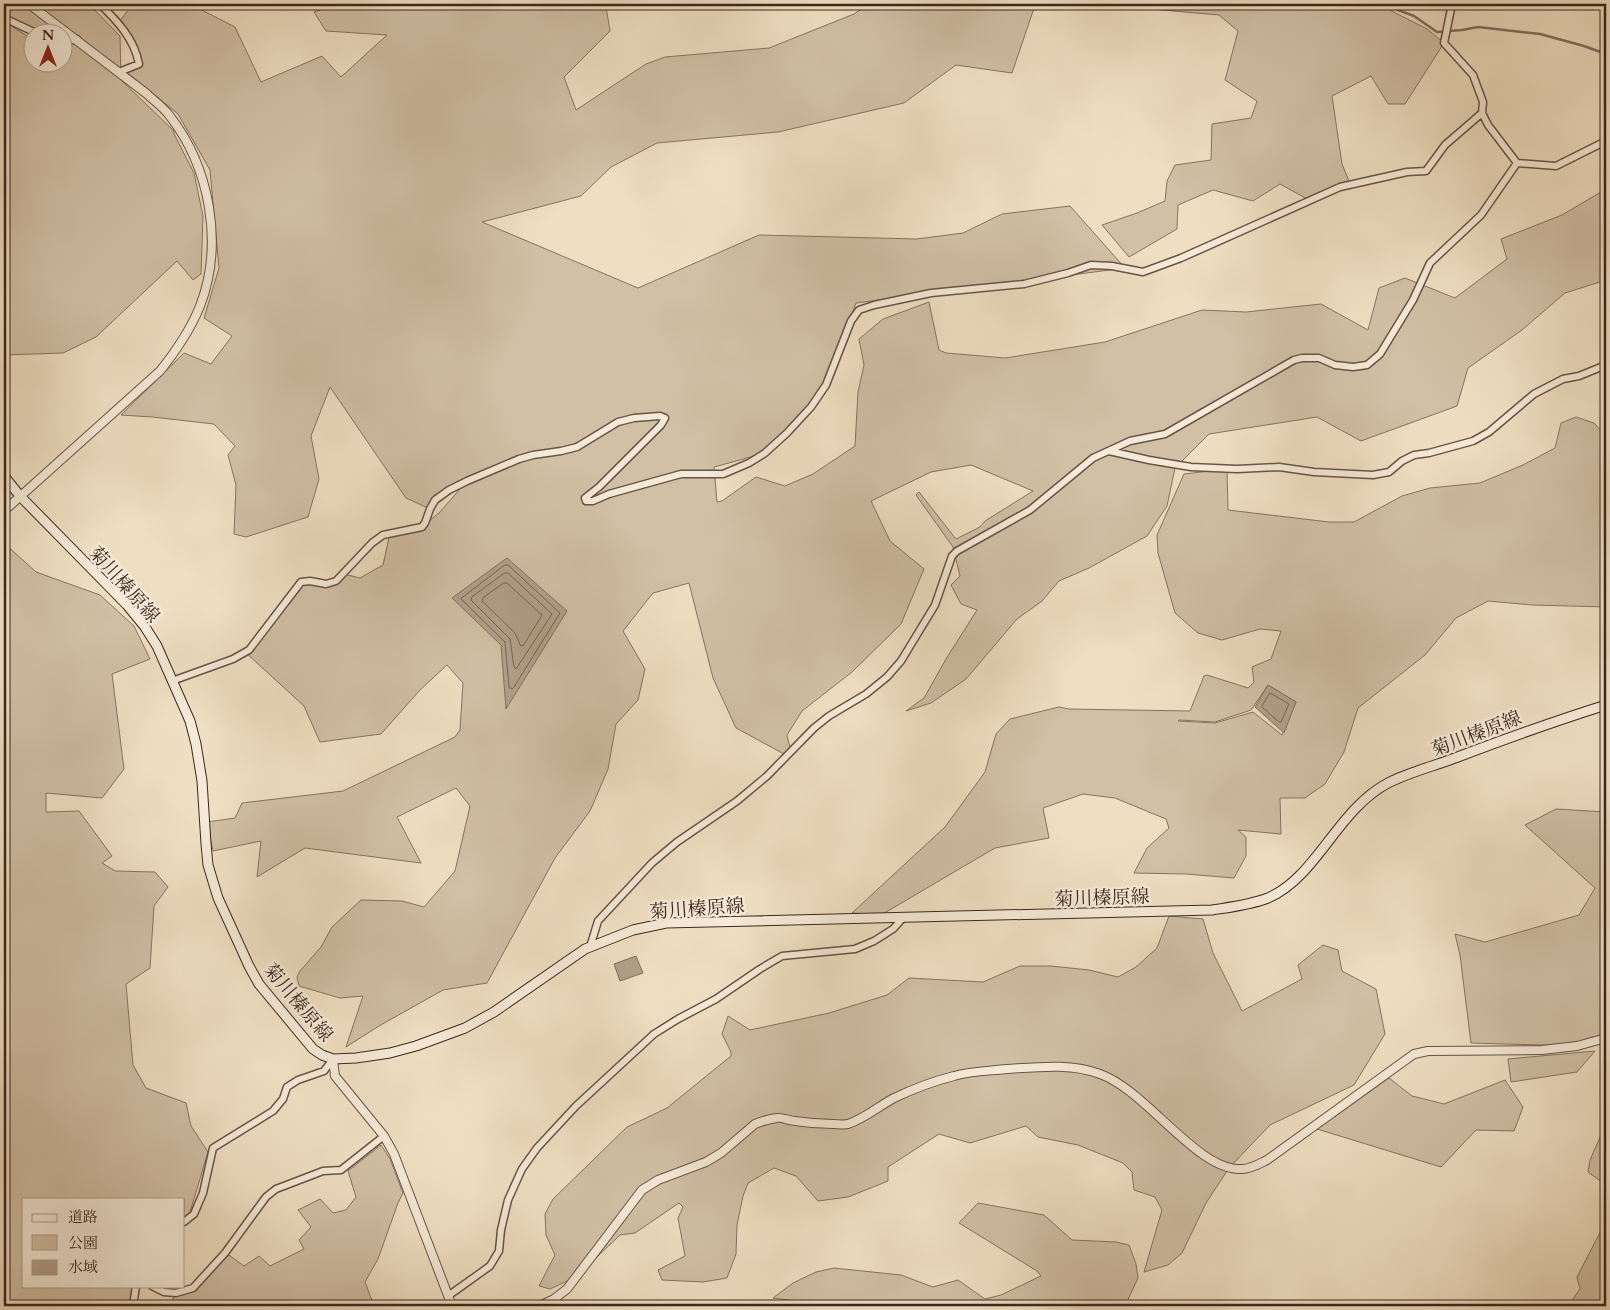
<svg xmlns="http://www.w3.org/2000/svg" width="1610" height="1310" viewBox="0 0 1610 1310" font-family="Cardo,'Noto Serif JP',serif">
  <rect width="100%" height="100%" fill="#efdfc2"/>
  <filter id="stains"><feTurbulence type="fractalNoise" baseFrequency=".004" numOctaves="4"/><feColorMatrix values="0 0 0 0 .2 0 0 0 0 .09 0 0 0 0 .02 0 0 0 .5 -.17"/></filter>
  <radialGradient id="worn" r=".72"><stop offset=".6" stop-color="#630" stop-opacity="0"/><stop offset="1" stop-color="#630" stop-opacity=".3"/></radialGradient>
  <path fill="#d1c0a6" stroke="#867362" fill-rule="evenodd" d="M4,4H89L120,36L121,80L174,131V134L194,173L203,216L201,274L193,280L177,261L96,337L63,353L4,355V270L5,269L4,268ZM13,27H20L32,36V32H62V62H32V39Z
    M140,4H190L235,27L261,82L322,56L341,77L387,35L326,31L314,12L337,4H602L606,7L610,31L564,77L576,110L646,64L665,57L769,48L854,14L869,4H1041L1033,11L1012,73L956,65L904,103L778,132L657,143L611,167L581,196L482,222L638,288L759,235L917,239L963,233L1002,214L1070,206L1125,268L856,303L828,381L797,423L758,455L714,467L717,502L722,501L756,477L785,486L813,474L855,446L858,392L864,365L859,339L883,319L929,302L939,350L946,353L1005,358L1105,342L1202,310L1246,312L1321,304L1368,330L1379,288L1405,278L1455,298L1507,259L1501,239L1562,215L1606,189V280L1565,293L1522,330L1468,368L1457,406L1361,441L1317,417L1209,434L1175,468L1167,506L1147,536L1089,568L1059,581L1042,601L1017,619L966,679L931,703L906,711L924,698L946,659L977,610L961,604L951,585L960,576L953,547L916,495L919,492L956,539L980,527L985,521L1033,491L971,465L931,472L871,501L890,541L924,569L901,624L852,672L802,711L787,735L790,748L784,754L736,728L713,678L689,583L653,593L623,631L645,669L638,700L616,724L608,769L590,811L555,858L487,983L443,990L379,1026L346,1047L363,996L340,998L299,986L297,977L300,971L321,947L332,927L361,900L402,901L424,907L455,871L470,806L456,788L397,817L421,863L305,848L257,877L261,841L213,851L207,822L235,818L242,803L343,791L455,737L460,730L463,683L447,665L420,690L381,734L320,742L304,706L245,652L301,582L326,584L340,573L360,578L383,565L390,533L422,527L440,512L465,483L430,509L406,498L330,387L311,436L319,479L308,517L246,537L234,534L236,485L228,455L235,446L214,424L152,417L121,415L184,353L211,364L232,336L204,318L219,268L210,170L178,114L124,70L139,64L120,21L131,6Z
    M1094,4H1378L1427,29L1444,43L1405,104H1388L1371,76L1332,96L1342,164L1349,181L1307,199L1280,184L1253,201L1213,190L1178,205L1177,229L1129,257L1102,225L1137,213L1165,201L1167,181L1175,165L1211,160L1212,124L1251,118L1257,101L1225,80L1238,31L1219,15Z
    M1576,417L1594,423L1606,436V607L1533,605L1488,601L1456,618L1425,655L1358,708L1344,752L1325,784L1305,798H1280L1281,834L1238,830L1246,837V856L1234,878L1186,874L1134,873L1147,848L1169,828L1166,819L1115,798L1083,794L1043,808L1049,838L995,848L881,915L852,913L945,827L985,772L996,734L1010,719L1059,707L1069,709L1190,711L1204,676L1207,675L1248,688L1254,682L1252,667L1271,659L1281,631L1260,629L1222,640L1198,633L1175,613L1158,553L1157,535L1184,474L1227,469L1228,510L1329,522H1354L1402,496L1430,488L1480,483L1523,465L1555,448L1561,423ZM1268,685L1296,702L1282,735L1253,712L1215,723L1178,721L1179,720L1215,722L1251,710Z
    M4,543L36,572L100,595L134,626L150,659L112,674L124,769L102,798L46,793V812L79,811L112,856L102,863L115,871L155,872L168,887L154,906L150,968L126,984L133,1065L146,1088L186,1103L191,1126L208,1152L190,1212L184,1218V1199H24V1286H132L129,1306H4Z
    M1556,809L1606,812V1037L1577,1046L1471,1043L1460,955L1455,934L1485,942L1579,915L1595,888L1525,825Z
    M1169,916L1203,919L1213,953L1242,1011L1302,979L1298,965L1323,945L1338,950L1342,971L1376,989L1385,1034L1354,1085L1270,1125L1229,1168L1206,1203L1182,1253L1168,1265L1144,1272L1162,1210L1155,1197L1134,1190L1132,1172L1123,1163L1078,1145L1038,1137L1026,1126L970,1143L939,1134L888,1167V1181L848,1197L818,1201L796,1176L774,1168L748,1183L743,1196L737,1225L736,1254L727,1278L703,1282L662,1280L658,1270L685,1256L678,1218L683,1207L679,1203L635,1233L620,1235L576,1277L550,1289L539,1286L555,1255L546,1235L545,1214L553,1199L627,1127L667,1108L731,1056V1052L722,1034L728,1016L750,1030L829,1013L887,995L909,978L983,982L1020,966H1051L1089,970L1118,977L1136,967L1157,948Z
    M1595,1051L1577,1072L1511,1082L1508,1059Z
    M1389,1078L1412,1096L1444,1104L1505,1080L1523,1107L1514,1131L1476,1130L1441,1167L1317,1129Z
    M1606,1131V1178L1602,1182L1588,1172L1590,1160L1602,1133Z
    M381,1145L390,1159L403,1193L398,1203L378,1259L365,1282L373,1303L369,1306H170L175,1294L193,1289L229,1255L244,1266L259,1256L270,1266L304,1249L299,1240L311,1227L298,1210L320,1199L333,1213L346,1210L356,1197L348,1171Z
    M978,1203L1044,1215L1072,1240L1116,1242L1129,1245L1136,1264L1138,1278L1125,1306H824L820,1304L773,1298L793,1283L816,1272L834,1268L901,1275L933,1287L958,1280L985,1299L1001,1295L1041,1276L1037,1271L959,1223Z
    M1606,1221V1306H1568L1580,1289L1577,1277Z"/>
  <path fill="#b2a08a" stroke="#836f5f" d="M507,558L567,611L506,709L501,645L452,598Z
    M1268,685L1296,702L1284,733L1255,707Z
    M636,956L643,973L620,981L614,964Z"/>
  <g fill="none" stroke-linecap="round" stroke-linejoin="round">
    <path stroke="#776354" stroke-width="1" d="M505,565H508L560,613L514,687L512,689L509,687L505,642L461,599Z
      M505,573H508L552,614L516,669L514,667L510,639L471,600L472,597Z
      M504,583H507L542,615L523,646L520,645L517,637L514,632L482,601L483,598Z
      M1270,693L1289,704L1281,722H1279L1262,707Z"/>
    <path stroke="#836f5f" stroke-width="2.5" d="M1382,4L1414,16L1437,32L1462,30L1478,27L1540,34L1584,46L1606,54"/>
    <defs>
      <path id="minor" d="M100,4C117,21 134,38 139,64L119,72
        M1452,4L1444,43L1473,75L1483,102L1482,113L1488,125L1517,163L1556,166L1606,141
        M4,18L34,32
        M62,42L77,39
        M1109,451L1149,460L1191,467L1237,469L1279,467L1314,472L1373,475L1389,472L1402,461L1414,455L1429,453L1473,441L1489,432L1534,394L1563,379L1579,376L1606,365
        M172,681L233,659L249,650L301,582L310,581L326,584L336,581L372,543L383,535L422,527L425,523L430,509L435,500L449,490L467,481L519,459L533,455L561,451L577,447L618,422L634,418L660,416L665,418L661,425L599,487L585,498L586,501H593L609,494L681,474H723L749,463L765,453L787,433L811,407L826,385L851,321L859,310L874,305L931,293L1024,284L1068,273L1091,265L1112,266L1143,272L1181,258L1340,187L1407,172L1426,171L1445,145L1482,113
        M590,947L598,921L652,863L677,842L737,801L767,776L814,728L829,716L866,694L887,677L901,661L935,605L952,556L957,551L1030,510L1093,458L1130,441L1165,434L1294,360L1302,358H1319L1335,365L1353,367L1367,365L1380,354L1413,300L1430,263L1481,215L1517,163
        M184,1222L194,1214L203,1193L213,1148L273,1111L283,1099L287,1087L298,1080L324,1071L333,1059
        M152,1286L164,1292L176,1293L193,1288L225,1253L266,1197L276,1189L323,1171L341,1170L384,1136
        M448,1296L490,1266L499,1251L501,1230L508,1200L522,1169L537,1148L576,1106L654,1034L678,1019L716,999L760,969L782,956L855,949L874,941L893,929L902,919
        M133,1306L136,1286"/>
      <path id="tertiary" d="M4,511L160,371C176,351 190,331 200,306C224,244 210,167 169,115C163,107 154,101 147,94L29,4
        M333,1059L335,1076L384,1136L394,1154L452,1306
        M539,1306L554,1299L567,1289L642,1190L658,1180L706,1162L721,1153L755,1124C762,1121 769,1119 777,1118C783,1117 789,1121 795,1121C808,1123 820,1124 833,1124C838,1124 843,1125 848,1124C864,1119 879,1106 894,1098C913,1089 934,1081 954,1076C971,1071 989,1071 1007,1069C1038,1067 1071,1063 1100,1074C1146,1090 1198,1172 1242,1169C1251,1169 1259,1164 1267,1160L1414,1054L1428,1051L1542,1050L1577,1046L1606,1038"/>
      <path id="secondary" d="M4,476L20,496L127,605L145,627L157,646L190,721L196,744L202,781L206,844L208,865L218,898L249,966L259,984L313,1049L322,1055L333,1059L356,1058L390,1053L416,1046L465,1028L494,1012L585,949L633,930L666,923L1212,910C1231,907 1250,905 1268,898C1317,877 1337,810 1388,783C1407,773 1434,766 1455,758C1505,739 1555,721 1606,705"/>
    </defs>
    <use href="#minor" stroke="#695447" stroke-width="9"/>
    <use href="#tertiary" stroke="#695447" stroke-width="10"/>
    <use href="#secondary" stroke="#3c261e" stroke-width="11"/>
    <use href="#minor" stroke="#f5ead7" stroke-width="6"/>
    <use href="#tertiary" stroke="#f5ead7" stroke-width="8"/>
    <use href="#secondary" stroke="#f5ead7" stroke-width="9"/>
  </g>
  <g text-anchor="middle" stroke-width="4.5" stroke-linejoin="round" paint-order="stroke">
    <g font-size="19" fill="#3c261e" stroke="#f5ead7">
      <text transform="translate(125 584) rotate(48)" y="7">菊川榛原線</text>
      <text transform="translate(1476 733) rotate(-21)" y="7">菊川榛原線</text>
      <text transform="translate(1102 897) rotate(-2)" y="7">菊川榛原線</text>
      <text transform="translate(697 908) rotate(-4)" y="7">菊川榛原線</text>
      <text transform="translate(299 1002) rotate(50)" y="7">菊川榛原線</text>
    </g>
  </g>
  <rect width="1610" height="1310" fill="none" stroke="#efdfc2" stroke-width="20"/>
  <rect x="5" y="5" width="1600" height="1300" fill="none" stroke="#3c261e" stroke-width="2.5"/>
  <rect x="10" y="10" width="1590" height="1290" fill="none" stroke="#3c261e"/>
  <rect x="22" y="1198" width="162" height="90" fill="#f5ead7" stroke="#ab9c8d"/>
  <rect x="32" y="1214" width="25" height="8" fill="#f5ead7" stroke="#ab9c8d"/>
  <text x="68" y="1222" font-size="15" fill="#3c261e">道路</text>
  <rect x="32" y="1235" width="25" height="15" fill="#d1c0a6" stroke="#ab9c8d"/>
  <text x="68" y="1248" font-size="15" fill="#3c261e">公園</text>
  <rect x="32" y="1260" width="25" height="15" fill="#b2a08a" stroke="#ab9c8d"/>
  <text x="68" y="1272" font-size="15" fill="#3c261e">水域</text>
  <g transform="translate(48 48)"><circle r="24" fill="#f5ead7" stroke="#ab9c8d"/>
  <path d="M0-4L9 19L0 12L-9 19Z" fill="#8f2418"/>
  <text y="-8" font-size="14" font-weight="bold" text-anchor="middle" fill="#3c261e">N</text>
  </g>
  <rect width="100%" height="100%" filter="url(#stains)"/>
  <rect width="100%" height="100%" fill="url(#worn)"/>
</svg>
